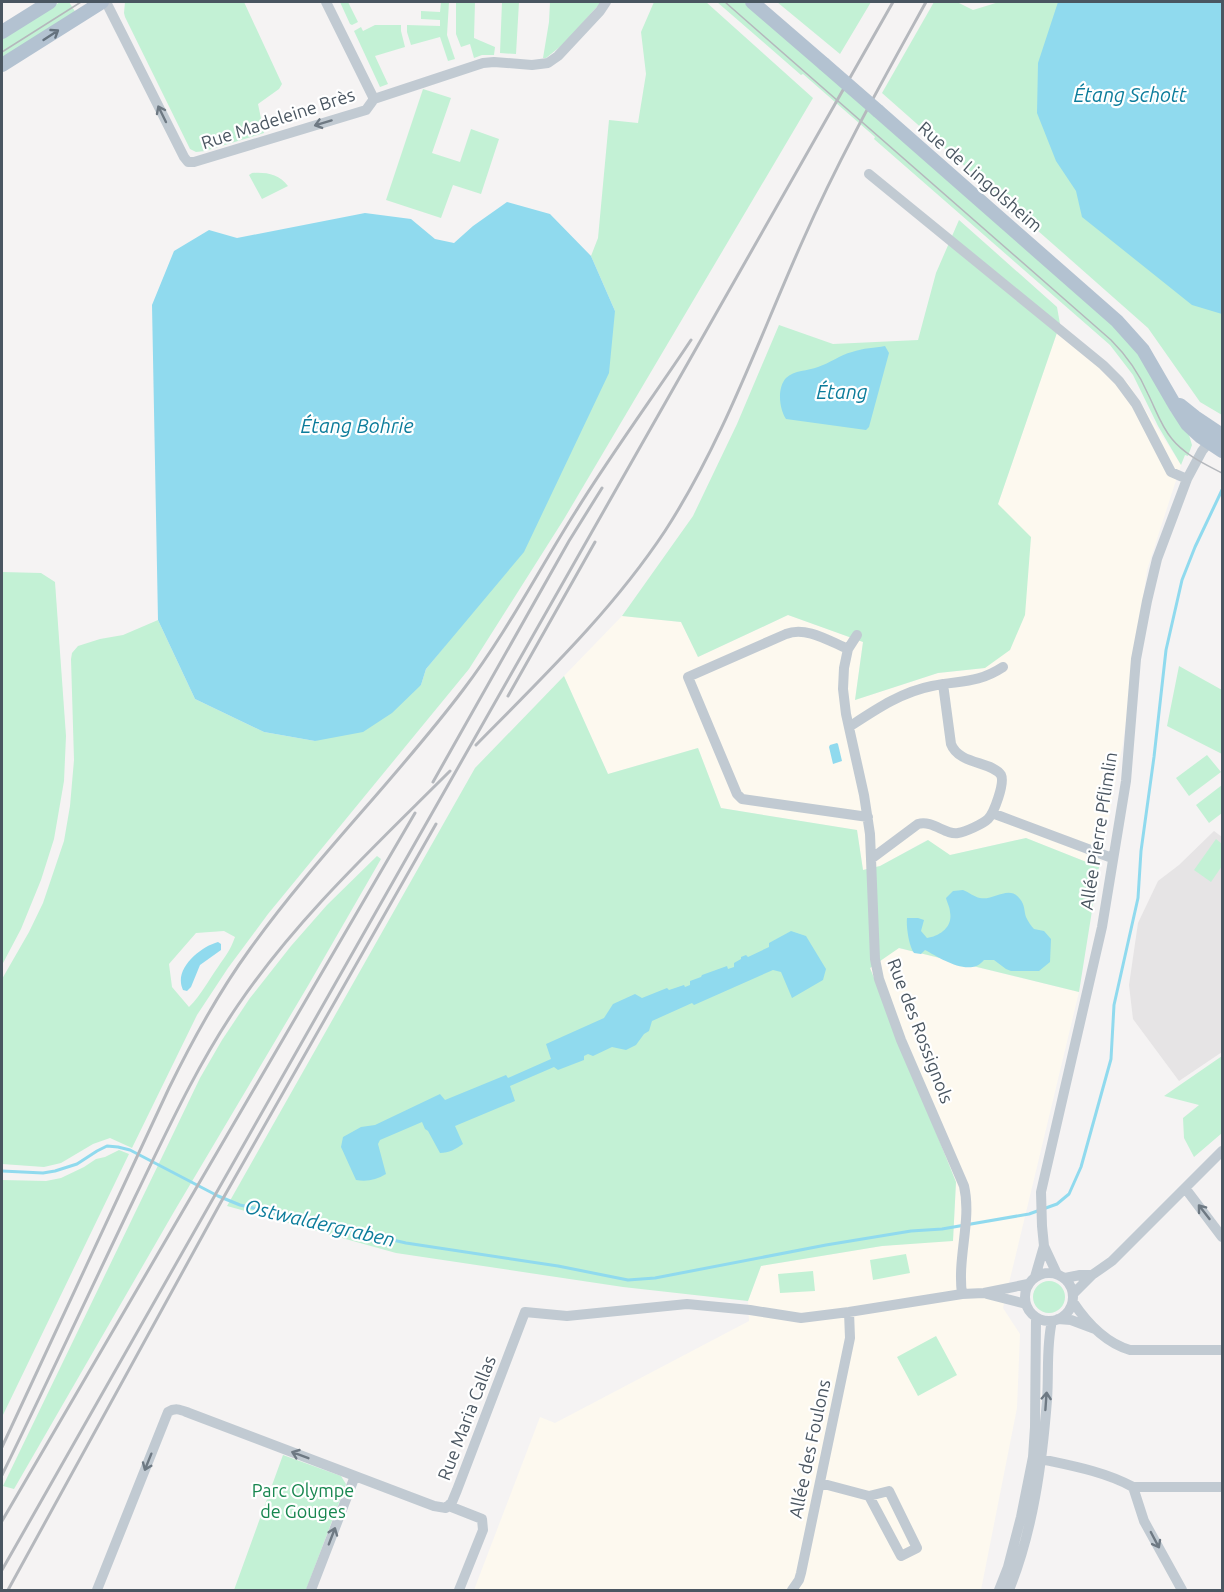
<svg xmlns="http://www.w3.org/2000/svg" width="1224" height="1592" viewBox="0 0 1224 1592" font-family="Ubuntu,sans-serif">
  <rect width="100%" height="100%" fill="#f5f3f3"/>
  <path fill="#fdf9ef" d="M1060,324L1128,383L1181,465L1147,570L1123,743L1099,867L1026,838L950,855L927,840L880,866L863,870L857,830L721,808L698,748L608,774L564,676L622,616L681,622L698,657L788,615L863,642L855,700L938,673L985,668L998,504Z
    M898,948L1079,992L1003,1308L1020,1334L1017,1408L981,1590H474L540,1417L555,1423L749,1321L748,1301L761,1266L882,1246L953,1240L956,1182L870,968Z"/>
  <path fill="#e6e4e5" d="M1214,831L1222,837V1052L1179,1081L1133,1019L1129,985L1138,923L1158,881L1179,865Z"/>
  <path fill="#c3f1d5" fill-rule="evenodd" d="M60,2H69L76,13L2,60V39Z
    M125,2H244L282,84L279,89L258,104L264,133L205,151L196,152L190,149L125,17L124,13Z
    M340,2H348L358,22L352,25L350,24Z
    M441,2H449L447,35L455,59L448,61L440,37L411,45L407,32V25L440,26V20L421,19V11L440,12Z
    M456,2H475L474,38L495,47L494,55H482L474,58L470,44L461,47L456,34Z
    M502,2H519L516,54L500,53Z
    M550,2H601L566,42L546,58H543L549,22Z
    M654,2H706L813,98L564,519L469,669L268,914L228,968L197,1015L132,1148L110,1138L93,1144L61,1163L44,1167L2,1164V979L29,932L43,903L64,841L70,806L74,760L71,659L72,653L78,646L100,639L123,635L158,620L195,699L264,732L315,741L421,685L426,669L444,647L615,311L591,256L598,238L609,120L638,123L646,74L641,32ZM224,931L235,937C230,951 226,955 218,967C208,981 201,995 189,1007L172,987L169,964L196,933Z
    M717,2H744L1110,323L1141,355L1171,412L1189,435L1192,445L1188,456L1185,455L1181,465L1158,426L1133,375L1110,345L874,139L875,137L803,74L801,75Z
    M777,2H871L840,54Z
    M934,2H957L973,10L999,2H1222V415L1200,402L1148,328L882,93Z
    M375,25H401V31L405,47L375,56L388,84L380,87L354,31L361,27L363,31Z
    M423,89L451,98L432,153L460,162L471,129L499,139L481,194L453,185L441,218L386,200Z
    M252,173C266,172 279,174 288,186L262,199L249,175Z
    M959,220L1057,307L1060,324L998,504L1031,537L1025,615L1010,650L985,668L938,673L855,700L863,642L788,615L698,657L681,622L622,616L693,516L737,424L779,325L833,344L918,340L936,273Z
    M2,572L41,573L55,582L66,736L64,781L54,839L41,880L21,929L2,965Z
    M1179,666L1222,690V754L1167,726Z
    M564,676L608,774L698,748L721,808L857,830L863,870L880,866L928,840L950,855L1026,838L1099,867L1079,992L899,948L870,968L956,1182L953,1241L882,1246L761,1266L748,1301L623,1287L396,1253L227,1206L475,768Z
    M1207,755L1221,772L1189,796L1176,778Z
    M1222,785V813L1209,823L1196,805Z
    M1216,839L1222,844V866L1211,882L1194,870Z
    M377,856L381,859L309,984L175,1210L14,1489L3,1486L162,1157L200,1078L222,1040L250,998L291,946L327,905Z
    M1222,1056V1133L1194,1157L1184,1138L1183,1118L1199,1105L1164,1096Z
    M119,1150L129,1154L2,1417V1180L46,1181L61,1178L84,1167L96,1159L105,1157Z
    M906,1254L910,1273L873,1280L870,1260Z
    M813,1271L815,1291L780,1293L778,1274Z
    M1033 1297a16 16 0 1 1 32 0a16 16 0 1 1-32 0Z
    M936,1336L957,1375L918,1396L897,1357Z
    M283,1455L341,1476L346,1484L306,1590H234Z"/>
  <path fill="#90daee" d="M1058,2H1222V314L1192,305L1082,217L1076,191L1056,161L1037,113L1038,63Z
    M507,202L550,214L591,256L615,311L609,373L524,552L426,669L421,685L392,713L363,732L315,741L264,732L195,699L158,620L152,305L174,251L209,230L237,238L365,213L411,219L435,239L454,243L473,226Z
    M885,346L889,353L869,427L866,430L786,419C779,408 777,388 786,378C794,370 808,371 818,367C830,363 840,355 852,352C863,348 875,348 885,346Z
    M837,743L838,744L842,761L833,764L829,747L830,745Z
    M963,890C969,892 974,897 980,898C994,901 1009,884 1020,899C1025,905 1024,911 1026,917C1028,921 1031,926 1034,929L1044,931L1051,939L1050,962L1039,971H1011L1006,969L994,960H984C970,978 940,958 925,950L921,954L914,953C909,946 906,927 907,918H918L924,920L921,931L927,938C940,936 953,927 950,912C950,907 947,903 946,898L953,891Z
    M791,931L806,936L826,969L823,980L792,998L781,972L773,970L694,1005L692,1003L652,1021L649,1031L644,1034L636,1045L626,1050L612,1047L593,1056L588,1054L584,1056V1060L558,1070L554,1067L510,1086L515,1101L455,1126L463,1144C456,1149 449,1153 440,1153L428,1131L425,1129L422,1122L380,1140L378,1144L386,1174C376,1180 367,1182 356,1180L341,1147L343,1137L361,1127L375,1125L440,1094L445,1100L506,1075L508,1078L551,1059L546,1044L604,1018L613,1004L635,994L642,998L667,988L669,990L684,985L685,987L690,985V981L701,977L702,975L727,966L728,969L734,967V963L741,959V957L746,955L748,957L769,947V943Z
    M218,942L221,944V950L200,965L191,987L187,991L183,990C173,969 200,947 218,942Z"/>
  <g fill="none" stroke-linecap="round" stroke-linejoin="round">
    <path stroke="#90daee" stroke-width="3" d="M2,1171L43,1173L55,1171L77,1164L97,1151L107,1146L118,1147L130,1150L218,1196L240,1205L406,1243L558,1266L628,1280L655,1278L826,1245L911,1231L942,1229L1029,1214L1057,1204L1069,1194L1081,1167L1111,1059L1114,1005L1138,898L1141,851L1154,757L1166,650L1182,580L1195,547L1222,490"/>
    <path stroke="#c1cad2" stroke-width="10" d="M106,2L184,157L188,162H194L366,110L374,99
      M326,2L374,99
      M374,99L483,63L494,62L532,65L548,63L558,56L600,11L606,2
      M869,174L1103,365L1119,381L1136,404L1171,472L1187,479
      M857,635L848,649L844,668L843,689L846,714L864,795L870,834L875,959L879,979L901,1040L964,1186C972,1220 957,1257 962,1294
      M848,649C829,641 806,626 786,634L688,677L737,794L742,799L868,817
      M849,727C875,710 901,692 932,686C960,680 977,684 1003,667
      M992,813L1112,858
      M871,859L918,824C933,820 945,835 958,833C965,832 983,824 988,819C994,813 1005,783 1001,775C992,761 959,765 951,744L943,684
      M1185,1188L1222,1237
      M1025 1297a24 24 0 1 1 48 0a24 24 0 1 1-48 0Z
      M1057,1274L1044,1246L1042,1226L1041,1192L1102,927L1126,781L1136,659L1147,601L1157,559L1187,479L1202,451L1213,437
      M1035,1277L1044,1246
      M1065,1278L1080,1275H1092
      M987,1294L1026,1304
      M1073,1294L1092,1275L1112,1261L1222,1151
      M1073,1302C1087,1323 1106,1343 1130,1350H1222
      M1058,1319L1071,1320L1095,1329
      M1036,1458C1068,1465 1104,1471 1133,1487H1222
      M820,1483L869,1496L889,1491L917,1548L901,1556L869,1496
      M1133,1487L1144,1521L1182,1590
      M449,1506L482,1519L483,1530L459,1590
      M97,1590L168,1412C176,1407 181,1410 189,1413L434,1506L446,1508L452,1502L457,1490L525,1312L567,1316L687,1304L750,1310L801,1318L849,1312L962,1294L984,1293L1028,1284
      M311,1590L355,1476
      M792,1590L799,1580L801,1573L850,1338L849,1312
      M999,1590L1008,1567L1021,1517L1033,1457L1035,1427L1036,1318
      M1009,1590C1033,1531 1042,1464 1047,1400C1049,1373 1046,1347 1052,1321"/>
    <path stroke="#b3c2d1" stroke-width="14" d="M752,2L824,64
      M2,32L50,2
      M2,65L102,2
      M878,111L1117,321L1143,350L1176,407L1187,424L1201,437L1222,451
      M1180,405L1195,417L1222,435"/>
    <path stroke="#b5b8bd" stroke-width="1.5" d="M725,2L1111,340C1127,356 1139,373 1148,394C1156,410 1161,426 1172,439C1185,455 1205,464 1222,473
      M2,52L81,2"/>
    <path stroke="#b5b8bd" stroke-width="3" d="M508,696L595,542
      M476,745C543,677 612,611 665,531C724,440 759,338 803,240C839,158 883,80 926,2
      M433,782L569,541L602,488
      M2,1447L169,1088C193,1039 218,993 250,949C315,858 396,779 463,690C506,634 538,571 576,511C612,453 653,397 691,340
      M2,1475C47,1383 91,1289 135,1197C167,1131 197,1065 238,1005C297,918 376,845 450,771
      M2,1521L415,813
      M2,1570L893,2
      M8,1590L221,1202L436,824"/>
    <path stroke="#b3c2d1" stroke-width="14" d="M824,64L878,111"/>
  </g>
  <defs><path id="oneway-shaft" d="M-6 0H5M1.5-3L5.5 0L1.5 3" fill="none" stroke-width="1.6" stroke-linecap="round" stroke-linejoin="round" transform="scale(1.5)"/></defs>
  <use stroke="#64717d" href="#oneway-shaft" transform="translate(51 35) rotate(-33)"/>
  <g stroke="#6e7983">
    <use href="#oneway-shaft" transform="translate(162 114) rotate(-116)"/>
    <use href="#oneway-shaft" transform="translate(323 123) rotate(163)"/>
    <use href="#oneway-shaft" transform="translate(1204 1212) rotate(-128)"/>
    <use href="#oneway-shaft" transform="translate(1046 1401) rotate(-86)"/>
    <use href="#oneway-shaft" transform="translate(300 1455) rotate(-159)"/>
    <use href="#oneway-shaft" transform="translate(148 1462) rotate(112)"/>
    <use href="#oneway-shaft" transform="translate(332 1536) rotate(-69)"/>
    <use href="#oneway-shaft" transform="translate(1155 1540) rotate(62)"/>
  </g>
  <g text-anchor="middle" stroke-width="4.5" stroke-linejoin="round" paint-order="stroke">
    <g font-size="18" fill="#4a5661" stroke="#fff">
      <text transform="translate(278 119) rotate(-18)" y="6">Rue Madeleine Brès</text>
      <text transform="translate(980 177) rotate(41)" y="6">Rue de Lingolsheim</text>
      <text transform="translate(1099 831) rotate(-81)" y="6">Allée Pierre Pflimlin</text>
      <text transform="translate(920 1031) rotate(69)" y="6">Rue des Rossignols</text>
      <text transform="translate(467 1418) rotate(-69)" y="6">Rue Maria Callas</text>
      <text transform="translate(810 1449) rotate(-78)" y="6">Allée des Foulons</text>
    </g>
    <g font-size="18" fill="#17864f" stroke="#fff">
      <text x="303" y="1497">Parc Olympe<tspan x="303" dy="21">de Gouges</tspan></text>
    </g>
    <g font-size="20" font-style="italic" fill="#0c7c9b" stroke="#fff">
      <text x="1130" y="102">Étang Schott</text>
      <text x="842" y="399">Étang</text>
      <text x="357" y="433">Étang Bohrie</text>
      <text transform="translate(320 1223) rotate(13)" y="7">Ostwaldergraben</text>
    </g>
  </g>
  <rect width="1224" height="1592" fill="none" stroke="#4a5661" stroke-width="6"/>
</svg>
